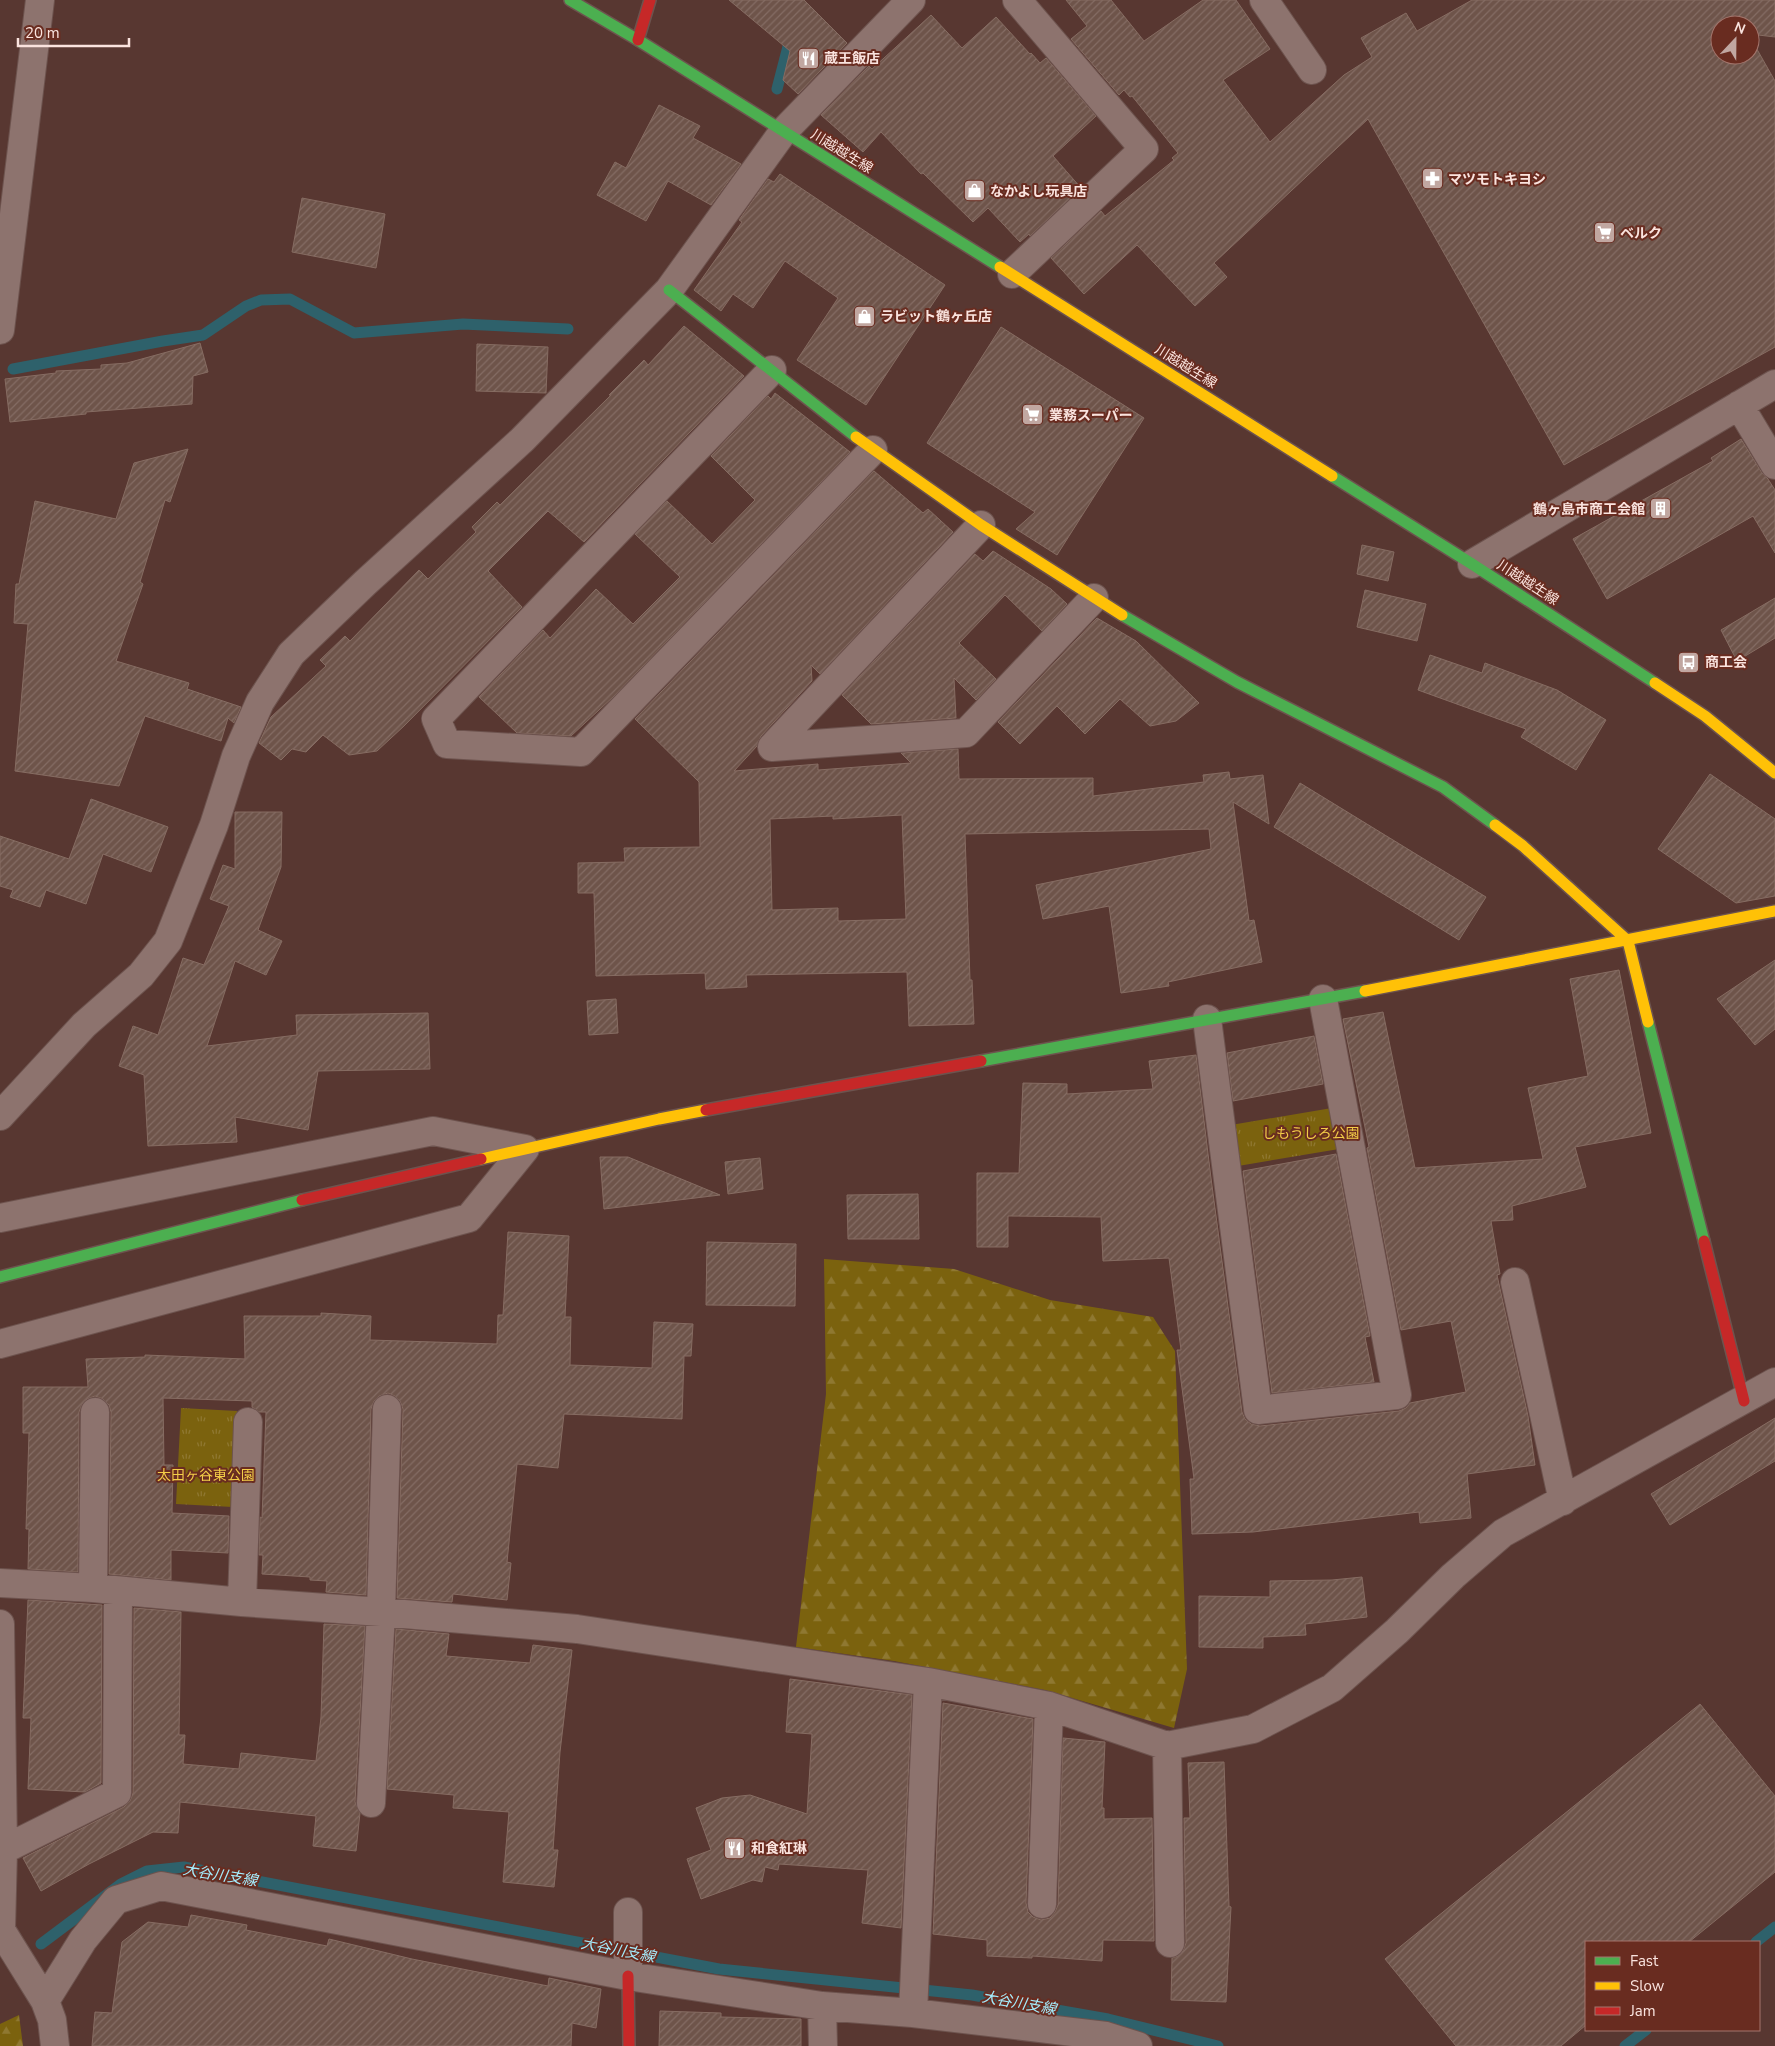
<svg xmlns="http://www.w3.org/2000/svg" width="1775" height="2046" viewBox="0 0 1775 2046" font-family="'Nunito Sans','Noto Sans JP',sans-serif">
  <defs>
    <pattern id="forest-firs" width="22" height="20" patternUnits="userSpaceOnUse" patternTransform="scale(1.25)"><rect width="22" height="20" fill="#7b620e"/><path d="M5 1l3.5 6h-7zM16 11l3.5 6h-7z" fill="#8f7831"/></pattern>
    <pattern id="park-tufts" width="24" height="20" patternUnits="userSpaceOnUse" patternTransform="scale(1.25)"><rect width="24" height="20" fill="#7b620e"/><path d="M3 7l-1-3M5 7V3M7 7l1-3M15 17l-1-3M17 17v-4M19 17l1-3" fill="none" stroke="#8f7831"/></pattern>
    <pattern id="building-hatch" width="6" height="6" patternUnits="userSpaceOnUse" patternTransform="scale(1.25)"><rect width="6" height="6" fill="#6e544a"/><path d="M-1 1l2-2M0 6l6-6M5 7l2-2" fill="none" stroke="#846c64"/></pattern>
  </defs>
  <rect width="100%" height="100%" fill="#583731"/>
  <path fill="url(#forest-firs)" d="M824,1259L954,1269L1050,1300L1153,1317L1175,1351L1187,1669L1174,1728L1045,1690L894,1661L796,1647L826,1394Z
    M19,2015L23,2046H0V2024Z"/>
  <path fill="url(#park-tufts)" d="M1332,1108L1339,1149L1238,1166L1231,1125Z
    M181,1408L237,1411L233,1507L176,1504Z"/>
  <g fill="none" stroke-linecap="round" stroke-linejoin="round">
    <path stroke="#2e616b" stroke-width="11" d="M777,89L791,35
      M13,369L163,341L203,335L246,306L261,300L290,299L354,333L463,324L568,329
      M1756,1942L1775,1927
      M41,1944L121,1884L147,1871L184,1867L719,1969L972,1995L1108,2019L1218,2046
      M1625,2046L1646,2030"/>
  </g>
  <path fill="url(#building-hatch)" stroke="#866c62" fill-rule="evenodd" d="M729,0H804L847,43L798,94L783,80L790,51Z
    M1066,0H1111L1144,41L1203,0H1236L1270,49L1223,80L1270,142L1344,75L1372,57L1361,38L1406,13L1417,31L1472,0H1775V37L1750,34V25H1720V55H1750V37L1775,81V347L1564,465L1368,119L1214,263L1227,277L1195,306L1137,245L1084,294L1051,258L1101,211L1105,216L1174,160L1172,158L1178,153L1132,96L1130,97L1124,90L1119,95L1071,39L1087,26Z
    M931,15L962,48L996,17L1030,54L1031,53L1040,63L1046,58L1096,116L1053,156L1081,188L1030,236L1029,234L1020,242L988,208L973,222L923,173L921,174L881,132L863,152L821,115L869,66L872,69Z
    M659,105L700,126L693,138L741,164L711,205L668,181L646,221L597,195L615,162L626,168Z
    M780,174L945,285L866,405L797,360L838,298L785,261L753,308L733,294L721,311L694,290L742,222L739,220L768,179L774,182Z
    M302,198L385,214L376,268L292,252Z
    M684,326L744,376L584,542L548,511L488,571L522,607L404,726L377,751L349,755L323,735L306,752L292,749L281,760L259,743L271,717L326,666L320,660L345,636L350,641L419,570L428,579L476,532L472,527L497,502L500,505L611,395H609L644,360L648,365Z
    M1001,327L1144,418L1057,555L1016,529L1035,512L927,443Z
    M200,343L208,372L193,376L192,404L86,412V414L10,422L5,379L56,373V371L101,369V365L127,363Z
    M477,344L548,347L546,393L476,391Z
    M775,393L850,452L613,697L571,736L517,733L479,697L543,630L550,638L596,589L633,624L680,577L635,534L667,501L712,544L755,500L711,456L768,396L771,399Z
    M1741,439L1762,473L1768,479L1775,490V553L1753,516L1607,599L1573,539L1713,461L1711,458Z
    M188,449L170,502L165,500L140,582L143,584L116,661L189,683L187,689L241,707L234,723L228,718L221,741L145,716L119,786L15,771L28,624L14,623L16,584H19L35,501L116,519L134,463Z
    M874,471L923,513L928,509L953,532L820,674L811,665L812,681L761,736L757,746L734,771L818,764V770L911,763L901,753L958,749L959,779L1093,778V796L1204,782L1203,775L1229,772L1230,779L1263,775L1269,824L1233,802L1249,921L1254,920L1262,962L1168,982L1169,986L1121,993L1109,906L1043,919L1036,885L1211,849L1209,829L965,834L970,980H972L974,1024L909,1026L907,972L746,975L747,987L706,989L705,973L596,976L594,893H578V863L625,862L624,848L700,847L699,782L635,719ZM902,815L906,919L838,921V908L772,910L770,819L833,816V819Z
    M1362,545L1394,552L1388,581L1357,574Z
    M993,551L1051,589L1067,604L1042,631L1005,595L959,643L996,679L976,700L954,678L956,718L871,724L842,695L975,554L983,561Z
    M1365,590L1426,604L1417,641L1357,627Z
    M1775,598V638L1737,661L1721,630Z
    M1097,618L1136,641L1199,703L1176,721L1150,726L1120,699L1085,734L1057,706L1020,744L998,722Z
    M1430,655L1482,673L1485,663L1557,690L1606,720L1576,770L1521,737L1526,729L1418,690Z
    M1710,774L1775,819V896L1736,903L1658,849Z
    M1300,783L1486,897L1459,940L1274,827Z
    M91,799L168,827L151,872L103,854L86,904L46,890L40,907L10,897L13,890L0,886V836L69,859Z
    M235,812H282L281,867L258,930L282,941L266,975L235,961L207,1046L297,1035L296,1015L428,1013L430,1069L318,1071L308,1130L235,1117L237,1142L148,1146L144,1075L119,1066L133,1026L158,1035L183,958L204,965L229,906L210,899L223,865L235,869Z
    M1775,960V1029L1755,1045L1717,999Z
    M1619,970L1651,1133L1575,1147L1586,1187L1512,1206L1513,1220L1491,1221L1500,1274L1497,1275L1528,1416L1535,1465L1467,1474L1471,1518L1420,1523L1419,1512L1253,1532L1192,1534L1190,1479H1194L1177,1350H1181L1169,1258L1103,1261L1101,1217L1008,1216V1247H977V1173H1019L1023,1083L1067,1084V1094L1153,1089L1149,1061L1196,1055L1211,1178L1242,1412L1245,1419L1251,1424L1260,1426L1399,1411L1406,1408L1410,1403L1466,1392L1451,1321L1401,1330L1367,1148L1369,1147L1343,1019L1383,1012L1415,1168L1543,1159L1528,1088L1588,1076L1570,979Z
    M616,999L618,1033L589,1035L587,1001Z
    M1314,1036L1323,1084L1233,1101L1227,1053Z
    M1336,1154L1370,1336L1365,1337L1374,1382L1272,1393L1243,1171Z
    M600,1157H628L720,1195L604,1209Z
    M760,1158L763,1189L728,1194L725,1162Z
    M918,1194L919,1239H848L847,1195Z
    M508,1232L569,1236L565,1317H571L570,1365L652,1368L654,1322L693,1324L691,1356H684L682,1419L564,1414L558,1468L517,1464L507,1562L511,1563L507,1600L453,1594L452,1602L397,1598L403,1409L400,1401L395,1396L388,1393L379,1396L374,1401L371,1409L366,1595L326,1592L327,1581L310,1580V1577L262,1574L263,1555H259L260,1517L262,1518L266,1412H259L252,1407V1401L163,1398L164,1465H173L172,1513L229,1516L228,1553L171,1550V1580L109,1574L111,1412L109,1405L103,1399L95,1396L87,1399L82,1404L79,1412L78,1572L28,1569L29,1529H26L29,1433H23V1387H88L86,1359L145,1357V1355L245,1359L244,1316H321V1313L371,1316L370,1340L497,1344L498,1315H503Z
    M707,1242L796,1244L795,1306L706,1305Z
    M1775,1418V1461L1670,1525L1651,1494Z
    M1362,1577L1367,1617L1305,1624L1306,1635L1263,1637V1648L1199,1647V1596L1270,1597V1581L1332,1580Z
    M28,1600L102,1605L101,1783L85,1792L28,1789L31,1718H23Z
    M134,1608L181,1612L179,1735H185L183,1764L239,1769L241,1753L316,1761L321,1717L324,1624L365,1626L355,1802L360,1813L356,1851L313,1846L316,1816L180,1802L178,1833L153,1832L89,1864L41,1891L23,1858L124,1807L130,1801L133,1793Z
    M396,1629L449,1634L446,1656L530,1663L533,1645L572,1650L560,1752L553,1850H558L554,1887L503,1882L509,1812L453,1808L454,1795L387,1789Z
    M790,1679L912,1695L901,1928L862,1923L868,1870L779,1864L778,1870L765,1867L762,1882L753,1880L701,1899L687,1859L711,1850L696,1808L722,1798L750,1795L807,1814L812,1734L786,1732Z
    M943,1703L1033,1719L1026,1903L1028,1912L1033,1917L1041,1920L1050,1918L1055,1912L1058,1905L1063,1738L1105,1742L1102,1808H1104V1819L1152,1818L1154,1941L1103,1940L1102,1961L1032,1956V1958L987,1956V1940L933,1934Z
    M1700,1704L1775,1796V1872L1689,1942H1586V2025L1561,2046H1456L1385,1959Z
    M1224,1762L1229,1906L1231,1907L1226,2002L1171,2000L1172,1958L1178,1956L1183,1951L1186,1943L1184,1818H1190L1188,1763Z
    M191,1915L247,1925L246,1930L327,1946L329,1939L412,1959L548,1986L549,1978L601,1989L596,2028L572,2023L571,2046H92L95,2012L112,2013L122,1942L148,1922L188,1927Z
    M660,2011L721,2013V2017L801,2019V2046H659Z"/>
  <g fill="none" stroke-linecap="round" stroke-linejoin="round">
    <defs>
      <path id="street" d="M1264,0L1312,70
        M1012,274L1144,149L1017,0
        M0,330L40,0
        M772,370L436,719L447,744L581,752L873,450
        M1739,405L1775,465
        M981,525L772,747L966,733L1094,598
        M1472,564L1775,384
        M1207,1019L1258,1410L1397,1395L1323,999
        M0,1116L84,1025L141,975L168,941L214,825L236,756L260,702L291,654L365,583L522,440L669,290L783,132L911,0
        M0,1218L433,1131L525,1149L469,1218L0,1344
        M1515,1282L1563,1501
        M0,1583L93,1588L242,1602L381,1612L577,1629L928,1682L1049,1706L1167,1746L1170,1943
        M93,1588L95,1412
        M242,1602L248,1422
        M0,1624L3,1850L1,1930L45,2001L52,2020L55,2046
        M1167,1746L1253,1729L1332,1688L1397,1631L1453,1576L1503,1533L1775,1382
        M371,1803L381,1612L387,1409
        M3,1850L117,1793L118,1591
        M1042,1904L1049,1706
        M628,1976V1912
        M45,2001L83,1940L116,1900L161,1886L628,1976L822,2006L913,2013L1106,2036L1138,2046
        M822,2006L823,2046
        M913,2013L928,1682"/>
      <path id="fast" d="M570,0L638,40L1000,267
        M669,290L856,437
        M1332,476L1472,564L1655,683
        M1122,615L1237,682L1443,787L1495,825
        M1648,1022L1704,1241
        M981,1061L1365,991
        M0,1277L302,1200"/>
      <path id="slow" d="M1000,267L1332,476
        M856,437L981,525L1122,615
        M1655,683L1705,716L1775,773
        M1495,825L1523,846L1628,941L1648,1022
        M1365,991L1775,911
        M481,1159L659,1119L706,1110"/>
      <path id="jam" d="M638,40L650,0
        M706,1110L981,1061
        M302,1200L481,1159
        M1704,1241L1744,1401
        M628,1976L629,2046"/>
    </defs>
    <use href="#street" stroke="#6d534e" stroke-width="30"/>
    <use href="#fast" stroke="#6d534e" stroke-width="14"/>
    <use href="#slow" stroke="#6d534e" stroke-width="14"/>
    <use href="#jam" stroke="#6d534e" stroke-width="14"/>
    <use href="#street" stroke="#8d736e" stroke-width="28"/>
    <use href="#fast" stroke="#4caf50" stroke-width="11"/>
    <use href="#slow" stroke="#ffc107" stroke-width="11"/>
    <use href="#jam" stroke="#c62828" stroke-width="11"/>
  </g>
  <defs>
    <symbol id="restaurant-square" viewBox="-11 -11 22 22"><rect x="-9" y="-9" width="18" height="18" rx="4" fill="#c1a7a1" stroke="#692c20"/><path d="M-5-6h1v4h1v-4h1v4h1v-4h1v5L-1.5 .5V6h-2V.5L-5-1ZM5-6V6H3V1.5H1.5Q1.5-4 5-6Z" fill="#fff"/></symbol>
    <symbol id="pharmacy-square" viewBox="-11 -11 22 22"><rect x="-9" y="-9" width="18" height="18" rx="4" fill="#c1a7a1" stroke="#692c20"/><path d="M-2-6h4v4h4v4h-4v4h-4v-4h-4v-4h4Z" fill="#fff"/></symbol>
    <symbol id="shop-square" viewBox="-11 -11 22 22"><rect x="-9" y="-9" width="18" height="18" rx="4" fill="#c1a7a1" stroke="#692c20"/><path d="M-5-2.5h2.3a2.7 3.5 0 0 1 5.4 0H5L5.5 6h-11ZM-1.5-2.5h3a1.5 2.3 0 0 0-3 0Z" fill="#fff"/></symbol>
    <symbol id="supermarket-square" viewBox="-11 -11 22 22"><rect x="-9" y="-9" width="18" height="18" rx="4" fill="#c1a7a1" stroke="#692c20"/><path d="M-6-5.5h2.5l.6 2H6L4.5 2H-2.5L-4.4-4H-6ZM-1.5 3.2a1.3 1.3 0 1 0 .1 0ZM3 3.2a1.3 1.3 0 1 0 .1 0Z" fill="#fff"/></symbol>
    <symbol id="building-square" viewBox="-11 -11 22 22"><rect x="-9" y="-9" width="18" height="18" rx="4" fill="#c1a7a1" stroke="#692c20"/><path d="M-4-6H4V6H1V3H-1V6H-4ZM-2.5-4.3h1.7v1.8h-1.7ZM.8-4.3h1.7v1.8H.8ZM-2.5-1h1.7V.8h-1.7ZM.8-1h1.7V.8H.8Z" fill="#fff"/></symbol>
    <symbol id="bus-square" viewBox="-11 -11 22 22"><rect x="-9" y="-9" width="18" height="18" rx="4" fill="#c1a7a1" stroke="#692c20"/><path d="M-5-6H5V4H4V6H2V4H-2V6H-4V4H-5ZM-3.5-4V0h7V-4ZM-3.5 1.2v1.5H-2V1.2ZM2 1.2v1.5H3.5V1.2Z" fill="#fff"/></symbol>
  </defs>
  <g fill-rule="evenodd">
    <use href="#restaurant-square" x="796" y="46" width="25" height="25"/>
    <use href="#pharmacy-square" x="1420" y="166" width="25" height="25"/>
    <use href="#shop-square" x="962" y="178" width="25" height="25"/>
    <use href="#supermarket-square" x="1592" y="220" width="25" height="25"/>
    <use href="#shop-square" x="852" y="304" width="25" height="25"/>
    <use href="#supermarket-square" x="1020" y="402" width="25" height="25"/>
    <use href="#building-square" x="1648" y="496" width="25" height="25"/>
    <use href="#bus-square" x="1676" y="650" width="25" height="25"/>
    <use href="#restaurant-square" x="722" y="1836" width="25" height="25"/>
  </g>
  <g text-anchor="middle" stroke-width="4" stroke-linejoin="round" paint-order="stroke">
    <g font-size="14" font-weight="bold" fill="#fae3de" stroke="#692c20" text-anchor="start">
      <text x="824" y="63">蔵王飯店</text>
      <text x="1448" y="184">マツモトキヨシ</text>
      <text x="990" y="196">なかよし玩具店</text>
      <text x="1620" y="238">ベルク</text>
      <text x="880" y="321">ラビット鶴ヶ丘店</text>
      <text x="1049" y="420">業務スーパー</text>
      <text x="1645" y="514" text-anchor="end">鶴ヶ島市商工会館</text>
      <text x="1705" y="667">商工会</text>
      <text x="751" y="1853">和食紅琳</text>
    </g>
    <g font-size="14" fill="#fae3de" stroke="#692c20">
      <text transform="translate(842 151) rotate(32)" y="5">川越越生線</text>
      <text transform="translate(1186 366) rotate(32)" y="5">川越越生線</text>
      <text transform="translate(1528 582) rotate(33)" y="5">川越越生線</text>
    </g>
    <g font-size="14" fill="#f3cd48" stroke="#692c20">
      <text x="1311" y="1138">しもうしろ公園</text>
      <text x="206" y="1480">太田ヶ谷東公園</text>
    </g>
    <g font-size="15" font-style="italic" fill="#a4edfd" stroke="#692c20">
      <text transform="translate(220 1875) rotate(9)" y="5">大谷川支線</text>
      <text transform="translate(618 1950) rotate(11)" y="5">大谷川支線</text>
      <text transform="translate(1019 2003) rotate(10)" y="5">大谷川支線</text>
    </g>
  </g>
  <rect x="1585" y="1941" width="175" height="90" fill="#692c20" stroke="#a3756c"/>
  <rect x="1595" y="1957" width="25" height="8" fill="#4caf50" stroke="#a3756c"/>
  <text x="1630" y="1966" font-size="15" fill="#fae3de">Fast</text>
  <rect x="1595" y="1982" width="25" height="8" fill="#ffc107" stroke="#a3756c"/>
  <text x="1630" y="1991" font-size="15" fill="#fae3de">Slow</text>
  <rect x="1595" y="2007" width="25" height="8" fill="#c62828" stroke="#a3756c"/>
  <text x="1630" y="2016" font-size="15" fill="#fae3de">Jam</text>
  <g transform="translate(1735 40) rotate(22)"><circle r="24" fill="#692c20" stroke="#a3756c"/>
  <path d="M0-4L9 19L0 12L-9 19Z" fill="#c1a7a1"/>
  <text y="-8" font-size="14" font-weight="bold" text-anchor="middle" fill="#fae3de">N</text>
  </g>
  <path d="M18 38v8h111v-8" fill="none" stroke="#fae3de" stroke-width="2.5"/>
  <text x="25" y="38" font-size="15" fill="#fae3de" stroke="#692c20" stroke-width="4" paint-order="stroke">20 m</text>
</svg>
